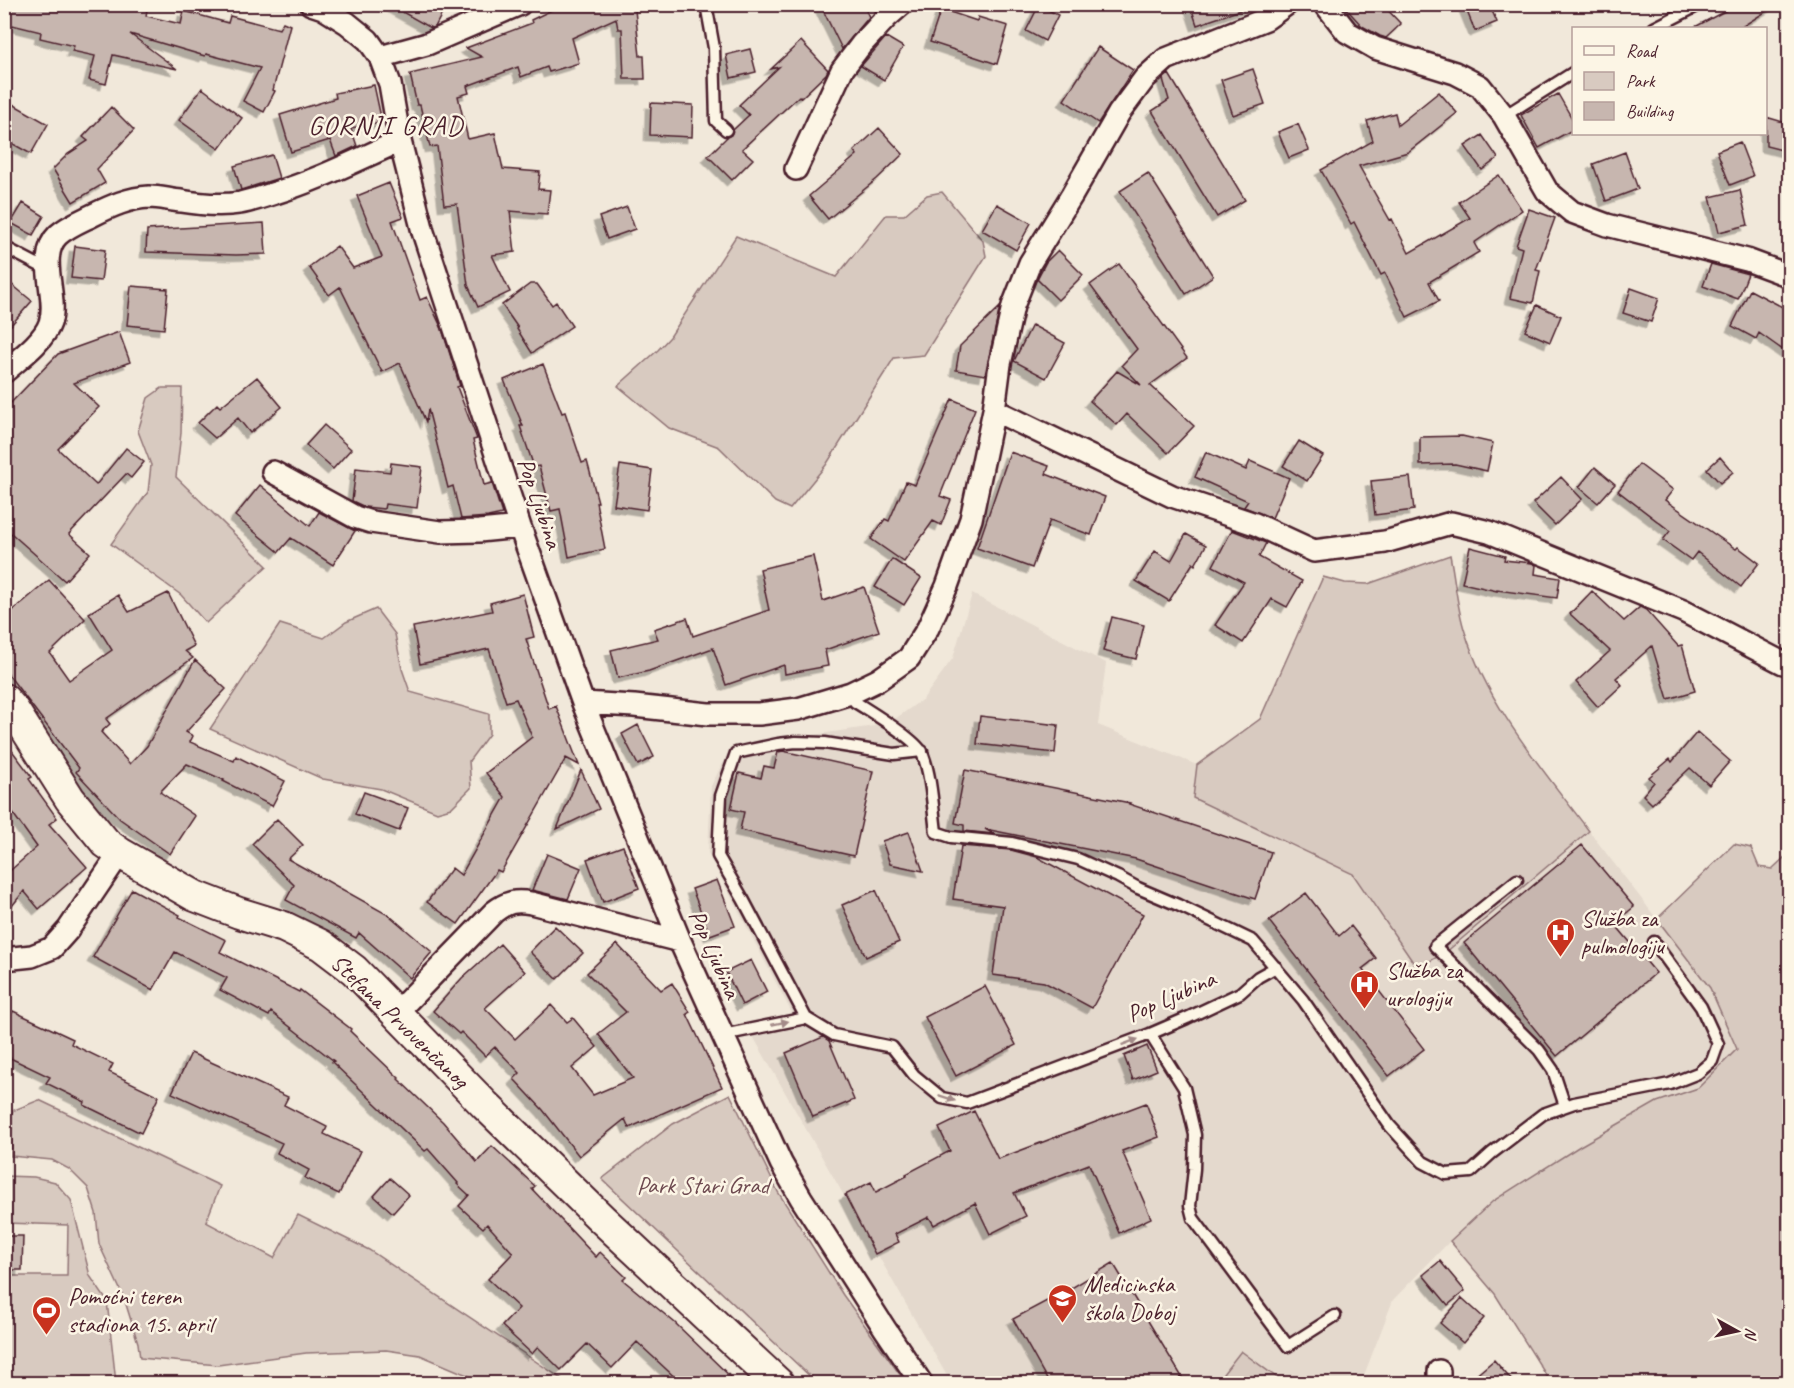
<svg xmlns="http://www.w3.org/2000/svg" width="1794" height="1388" viewBox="0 0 1794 1388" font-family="Caveat,sans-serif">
  <defs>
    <filter id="shadow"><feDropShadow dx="-5.5" dy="5.5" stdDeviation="0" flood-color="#0004"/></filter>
  </defs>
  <rect width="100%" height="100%" fill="#f1e8da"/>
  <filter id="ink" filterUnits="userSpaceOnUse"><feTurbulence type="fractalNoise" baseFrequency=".0167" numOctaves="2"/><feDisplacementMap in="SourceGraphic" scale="12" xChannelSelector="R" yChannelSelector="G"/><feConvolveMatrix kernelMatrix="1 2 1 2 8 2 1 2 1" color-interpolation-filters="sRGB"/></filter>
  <g filter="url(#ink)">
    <path fill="#e4d9cd" d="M972,594L1106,663L1098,725L1197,765L1194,798L1353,874L1417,967L1445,953L1589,831L1710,988L1737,1049L1697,1088L1657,1102L1580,1146L1493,1201L1450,1241L1393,1300L1361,1383H1284L1241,1351L1216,1383H951L746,1024L794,1017L708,853L711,786L731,747L888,724L923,699L953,658Z"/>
    <path fill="#d8cac0" stroke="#917476" stroke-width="1.5" d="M942,192L983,241L986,256L924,355L894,358L826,465L790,509L775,502L719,447L669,428L618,386L658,350L670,337L736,236L836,277L886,215H904L927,195Z
      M162,388H182L181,433L176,477L267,566L206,623L181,595L111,544L148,492L151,465L138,431L148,398Z
      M1450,555C1455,580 1457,608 1465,632C1488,707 1543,769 1589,831L1445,953L1417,968L1353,874L1193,798L1197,765L1260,719L1323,577L1345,583L1368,584Z
      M376,609L395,634L402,669L410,692L489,714V734L469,761L471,788L451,808L437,812L381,789L323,779L210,729L280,624L324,638L346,622Z
      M1734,844L1751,848L1759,867L1772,869L1786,856L1789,847V1383H1551L1495,1294L1450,1241L1493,1201L1580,1146L1657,1102L1698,1088L1737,1049L1710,988L1657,919Z
      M730,1094L778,1192L843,1295L906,1383H817L602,1179L673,1124Z
      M39,1100L220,1186L206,1222L274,1258L298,1215L369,1250L568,1383H486L420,1355L386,1350L306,1353L218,1365L140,1358L138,1343L124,1298L99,1244L96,1213L88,1188L69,1169L52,1160L11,1156L12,1111Z
      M4,1176L34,1177L55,1182L71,1200L90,1276L107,1301L116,1383H5V1276H67L68,1225L5,1223Z
      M1241,1351L1284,1383H1216Z
      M362,1377L393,1383H296Z"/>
    <path fill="#c7b6af" stroke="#4a1f2b" stroke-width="1.5" filter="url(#shadow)" d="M4,4H97L114,8L115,4H125L147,10L146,16L181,24L184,11L228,23L230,16L279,29L283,22L290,25L273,90L275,91L264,112L243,101L260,68L206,54L205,56L130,34L177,69L113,55L106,84L89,80L95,56L72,51L74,46L40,38L41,32L4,23Z
      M388,4H447L435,27L431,28Z
      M564,4H646L635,10L640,56H644L645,79H624L622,29H618L616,18L572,38L579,63L549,72L547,67L521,77L518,67L467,86L469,93L458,96L468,139L495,133L503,169L540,172L538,189L550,190L547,214L510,211L515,252L492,255L510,292L478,307L468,285L457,204L444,205L437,146L430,147L420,105H417L410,74L482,57L466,48L532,23L531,20Z
      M820,4H863L869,17L842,49Z
      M1190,4H1248L1249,7L1197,25Z
      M1342,4H1382L1401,24L1386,38L1380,36L1362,26Z
      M1464,4H1489L1497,22L1475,31Z
      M1738,4H1778L1740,28H1693Z
      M1039,5L1058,15L1045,41L1026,31Z
      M941,9L977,21L978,17L1008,26L997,64L930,42Z
      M886,37L903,47L884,80L861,66Z
      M801,41L828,70L826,74L801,98L799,96L742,149L753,159L732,180L708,156L727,137L731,135L733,130L749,115L739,105L779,67L771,69Z
      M1098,47L1133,70L1098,123L1064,100Z
      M750,49L756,72L731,78L726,55Z
      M1253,69L1265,104L1233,115L1221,80Z
      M1169,74L1245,200L1217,217L1152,111L1169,100L1163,79Z
      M374,85L382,122L351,128L357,146L336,156L330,140L291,152L280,115L336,98L335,93Z
      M202,88L242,118L219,149L179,120Z
      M1439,92L1457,113L1408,152L1359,166L1390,220L1392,219L1409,253L1470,218L1459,202L1499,175L1522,210L1474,243L1479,252L1429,282L1439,301L1407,317L1385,273L1381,275L1354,222L1351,224L1321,170L1373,141L1367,121L1395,113L1398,125Z
      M1558,94L1574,122V129L1539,148L1521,115Z
      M4,99L48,124L31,154L4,139Z
      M651,103L693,105L692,137L650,135Z
      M111,107L134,130L97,169L105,183L73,202L53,169L68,154L88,141L83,137Z
      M1766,117L1790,124V152L1766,146Z
      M1298,124L1309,150L1289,158L1278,132Z
      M879,128L903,154L877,179L828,219L809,196L857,155L854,151Z
      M1482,135L1498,158L1482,170L1465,146Z
      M1740,142L1753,176L1730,185L1717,151Z
      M1625,152L1638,189L1606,201L1593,164Z
      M272,155L279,178L241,190L234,166Z
      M1148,173L1213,276L1186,294L1120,191Z
      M389,183L403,217L392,221L420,300L427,297L442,329L460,386L457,387L477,439L473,440L484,485L492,483L502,514L488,517L461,519L453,486L448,488L428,409L426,422L400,363L382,372L340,287L329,295L309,267L337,246L353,268L382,257L357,196Z
      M1740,190L1748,225L1719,232L1710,197Z
      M23,203L44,216L33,235L11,223Z
      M997,204L1031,223L1016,250L982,230Z
      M627,207L635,229L607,239L599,217Z
      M1529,209L1555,218L1536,270L1540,271L1533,303L1510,298L1522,248L1516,246Z
      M264,223L266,254L236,255L146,252L147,230Z
      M75,246L105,250L101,281L71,278Z
      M1058,250L1083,275L1058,300L1037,279L1046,262Z
      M1119,264L1187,358L1150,385L1194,426L1168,453L1127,414L1117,425L1090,401L1117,371L1141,385L1122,365L1137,349L1090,285Z
      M1711,264L1748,274L1738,299L1703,286Z
      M4,278L32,301L4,333Z
      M530,284H537L552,305L556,302L572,326L532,353L517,329L518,328L502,305Z
      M131,286L168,289L164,329L127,325Z
      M1631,288L1659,298L1651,322L1623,313Z
      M1750,290L1790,311V355L1759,333L1756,339L1732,326Z
      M1537,305L1561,316L1550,342L1525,331Z
      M1000,307L985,375L956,370L960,346Z
      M1032,325L1065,343L1046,378L1014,361Z
      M119,332L130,362L74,383L99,407L58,449L96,485L126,448L144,462L131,478L126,474L69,534L90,553L65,581L4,527V410L58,354Z
      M543,364L562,413L565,412L582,463L587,461L598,502H596L605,549L569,557L560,509L551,511L539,466L534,467L520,426H523L504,380Z
      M257,377L282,407L250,433L238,418L215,438L198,423L217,404L220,407Z
      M952,399L975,409L940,496L951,500L941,525L933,521L904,562L871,539L885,519L889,521L906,482L915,485Z
      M324,425L351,449L333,469L306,445Z
      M1462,436L1493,443L1487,471L1455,464L1420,465V437Z
      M1299,441L1323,456L1307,481L1283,466Z
      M1010,452L1049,466L1046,474L1105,497L1091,535L1050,520L1032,568L977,548Z
      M1206,452L1246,470L1250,461L1289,478L1272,518L1244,507L1248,501L1195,477Z
      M1720,457L1733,472L1720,483L1707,469Z
      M391,463L422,467L417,508L385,504L384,509L365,507L352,501L356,468L390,472Z
      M1639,464L1673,490L1665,500L1736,549L1738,547L1759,563L1741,587L1697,552L1691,560L1663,540L1670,531L1618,491Z
      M620,465L652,470L647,510L614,505Z
      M1595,467L1615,484L1598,503L1579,487Z
      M1410,477L1414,510L1375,515L1371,481Z
      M1561,477L1582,499L1555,525L1533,503Z
      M260,485L310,526L319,512L355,531L333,565L291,538L279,552L235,516Z
      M1232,530L1266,543L1259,557L1302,581L1287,607L1272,599L1243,643L1215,625L1244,582L1213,566Z
      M1186,534L1206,545L1195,565L1193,563L1169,601L1136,581L1155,551L1171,561Z
      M1470,547L1505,556L1504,560L1532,563L1536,565L1535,574L1560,578L1557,598L1497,590V591L1462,583Z
      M813,556L823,601L864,587L879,631L825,650L828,666L785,674L784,665L726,685L713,648L649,671L618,678L611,650L658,639L654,629L687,618L693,636L769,610L760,569Z
      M892,559L921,578L904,605L875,587Z
      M49,580L85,619L50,653L69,680L112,650L89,613L118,595L129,612L168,593L194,646L185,651L193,658L106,719L110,724L101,732L130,764L147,746L195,660L226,689L186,732L193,736L190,742L234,761L236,756L285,781L272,806L223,781L224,780L187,764L160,792L195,816L170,854L120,819L76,772L79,768L4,669V618Z
      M1592,591L1624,621L1640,607L1646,610L1678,646L1682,645L1695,691L1668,699L1652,646L1616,678L1622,685L1598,707L1576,682L1610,651L1570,614Z
      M523,594L534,637L526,639L549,709L556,706L579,765L566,758L501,872L497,870L458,924L427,902L452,868L461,875L505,797L486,773L532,737L516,699L506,702L489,649L420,664L413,627L492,611L490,603Z
      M1112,617L1144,625L1136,659L1103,651Z
      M980,716L1058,725L1055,753L977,744Z
      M638,725L654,757L638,765L622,734Z
      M1697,732L1730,761L1709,785L1690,768L1652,804L1643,795L1654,782L1649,777L1670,759L1672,762Z
      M4,740L32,777L29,779L57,818L49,824L87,867L39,909L24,891L4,916V876L37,847L4,801Z
      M783,751L873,771L854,856L740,830L744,812L731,809L739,773L761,778L764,766L774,768L778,752Z
      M581,770L599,809L557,829Z
      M965,770L1130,803L1129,804L1271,852L1255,899L1136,859L985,829L994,834L964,831V825L955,823Z
      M364,792L408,808L399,831L355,814Z
      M277,819L303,845L288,859L390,916L432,952L410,978L359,933L356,938L286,900L294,885L252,844Z
      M909,832L923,871L890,864L882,841Z
      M1582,845L1634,907L1614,923L1656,973L1557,1056L1464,943Z
      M623,846L639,888L603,902L587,859Z
      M961,846L1011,850L1037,857L1143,914L1092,1008L1044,982L993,975L1003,906L953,899Z
      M547,854L581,868L568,899L532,890Z
      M717,880L735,926L710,935L692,889Z
      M132,889L180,915L179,917L226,940L220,952L299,992L300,990L351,1029L350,1031L399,1078L398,1079L443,1122L477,1162L492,1146L535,1186L532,1189L596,1257L600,1252L626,1277L623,1280L674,1322L737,1383H681L637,1342L612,1368L587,1344L561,1370L538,1347L532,1354L502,1326L519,1308L488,1279L513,1253L487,1224L483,1228L459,1206L469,1195L457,1184L458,1183L428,1149L425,1151L332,1062L334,1061L271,1012L269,1016L220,990L227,978L175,952L153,990L93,957Z
      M876,890L899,942L866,957L842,905Z
      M1306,893L1339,936L1351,926L1376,958L1362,969L1424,1049L1389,1076L1269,921Z
      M555,926L583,953L557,979L530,952Z
      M500,944L525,972L485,1008L515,1039L551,1005L567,1022L573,1018L597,1047L572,1068L593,1095L633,1078L598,1034L626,1012L587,973L617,944L661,990L672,983L690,1012L687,1014L722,1087L629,1128L625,1119L579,1156L543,1110L514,1079L520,1073L495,1047L485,1056L461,1032L459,1034L433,1011L462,978Z
      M751,960L767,992L742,1005L726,972Z
      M985,986L1016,1045L956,1076L925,1017Z
      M13,1011L73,1039L71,1044L113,1064L109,1072L159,1096L141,1133L84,1105L85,1102L46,1083L50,1077L4,1055V1029Z
      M823,1037L829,1041L854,1100L813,1117L786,1053Z
      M1147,1046L1157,1070L1133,1080L1124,1056Z
      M191,1053L288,1097L284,1105L327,1127L324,1134L360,1151L339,1194L305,1178L309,1170L277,1153L282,1143L172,1093Z
      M1146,1103L1159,1137L1122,1151L1151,1218L1119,1233L1089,1164L1014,1193L1026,1216L990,1234L975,1203L934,1225L929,1217L895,1234L899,1242L875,1254L845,1195L871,1182L876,1192L907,1176L906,1174L950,1151L939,1128L974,1111L998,1159Z
      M390,1178L409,1195L393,1213L374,1196Z
      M4,1236H23L22,1270H4Z
      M1440,1261L1465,1291L1448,1305L1423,1275Z
      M1113,1263L1182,1377L1172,1383H1049L1013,1319L1060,1294V1295Z
      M1462,1298L1484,1318L1463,1343L1440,1323Z
      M1494,1360L1514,1383H1467Z"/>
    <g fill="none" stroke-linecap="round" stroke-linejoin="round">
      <defs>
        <path id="lane" d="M706,4L714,48L716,121L726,130
          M1654,28L1699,5
          M1504,116L1574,72
          M4,247L48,270
          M851,693L855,702C868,710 917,740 922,753C931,773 933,809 936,832L951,837L1012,843L1078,859L1118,877L1138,888L1178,905L1253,941L1303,1000L1390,1126L1423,1162L1446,1174L1471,1172L1492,1153L1543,1114L1574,1103L1670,1084L1698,1073L1712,1061L1718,1044L1701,1007L1654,942
          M1517,880L1435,946L1539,1050L1553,1070L1565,1106
          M806,1018L743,899L718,856L721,796L736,753L778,744L796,742L825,743L894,754L922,751
          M1150,1034L1184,1088L1195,1135L1194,1169L1190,1206L1193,1218L1288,1346L1335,1316
          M723,1035L806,1018L834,1035L892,1047L914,1075L942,1098L967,1103L1150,1034L1187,1018L1240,993L1258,977L1276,967"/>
        <path id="street" d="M311,4L323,8L347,23L368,40L380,57L390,84L400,141L423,232L520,527L583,703L680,941L781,1163L801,1198L885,1329L922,1384
          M1325,4L1347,32L1375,48L1455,73L1480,86L1504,116L1547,191L1572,212L1607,225L1747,260L1790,276
          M380,57L427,44L520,4
          M796,169L842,70L861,45L887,17L902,4
          M4,372C19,359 44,341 50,323C59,297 36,256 58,235C68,226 81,221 93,215C111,206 129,198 149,197C160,197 170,200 181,201C199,204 221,206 240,203C251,201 263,197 275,193C318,180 359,159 400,141
          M994,410L1000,364L1013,306L1030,263L1072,195L1119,113L1145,78L1166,59L1266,19L1287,4
          M273,472L355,517L371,522L440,532L479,531L520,527
          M583,703L634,706L708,714H759L798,709L851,693L878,680L909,658L928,628L947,586L971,519L994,410L1172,496L1255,524L1314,551L1385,542L1451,523L1489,532L1683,611L1783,663L1790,664
          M4,959L32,956L52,948L68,930L120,853
          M396,1013L494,912C507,902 515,900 531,903L680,941
          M1439,1371V1384"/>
        <path id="secondary" d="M4,699L13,709L70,799L106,843L120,853L195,896L239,913L284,927L321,945L354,970L485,1105L602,1219L779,1384"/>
      </defs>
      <use href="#lane" stroke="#4a1f2b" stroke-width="15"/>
      <use href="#street" stroke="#4a1f2b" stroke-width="26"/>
      <use href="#secondary" stroke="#4a1f2b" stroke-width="34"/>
      <use href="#lane" stroke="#fcf5e5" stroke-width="10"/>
      <use href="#street" stroke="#fcf5e5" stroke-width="21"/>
      <use href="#secondary" stroke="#fcf5e5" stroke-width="30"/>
    </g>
    <defs><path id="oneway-solid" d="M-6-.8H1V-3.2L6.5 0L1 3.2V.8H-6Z" transform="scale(1.5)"/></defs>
    <g fill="#a38a88">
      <use href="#oneway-solid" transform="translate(780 1023) rotate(-12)"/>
      <use href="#oneway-solid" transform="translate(1130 1042) rotate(-20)"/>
      <use href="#oneway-solid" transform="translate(947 1098) rotate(19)"/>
    </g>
  </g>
  <defs>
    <symbol id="hospital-pin" viewBox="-11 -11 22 30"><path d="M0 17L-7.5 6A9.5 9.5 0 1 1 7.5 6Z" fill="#c8321e" stroke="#fcf5e5"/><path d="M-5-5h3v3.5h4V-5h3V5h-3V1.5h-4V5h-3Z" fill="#fff"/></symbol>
    <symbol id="school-pin" viewBox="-11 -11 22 30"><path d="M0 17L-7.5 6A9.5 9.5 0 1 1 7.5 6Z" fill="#c8321e" stroke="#fcf5e5"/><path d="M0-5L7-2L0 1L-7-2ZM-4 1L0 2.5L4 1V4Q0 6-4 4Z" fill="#fff"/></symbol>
    <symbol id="stadium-pin" viewBox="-11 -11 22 30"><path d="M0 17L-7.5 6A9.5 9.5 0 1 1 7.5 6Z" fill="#c8321e" stroke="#fcf5e5"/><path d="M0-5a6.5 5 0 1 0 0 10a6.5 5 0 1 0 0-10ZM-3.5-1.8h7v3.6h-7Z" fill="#fff"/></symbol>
  </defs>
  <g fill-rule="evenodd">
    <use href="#hospital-pin" x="1544" y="916" width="33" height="45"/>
    <use href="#hospital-pin" x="1348" y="968" width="33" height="45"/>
    <use href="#school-pin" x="1046" y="1282" width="33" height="45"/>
    <use href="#stadium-pin" x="30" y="1294" width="33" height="45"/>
  </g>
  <g text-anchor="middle" stroke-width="5" stroke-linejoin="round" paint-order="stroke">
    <g font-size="24" fill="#4a1f2b" stroke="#fcf5e5">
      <text transform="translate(540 503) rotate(71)" y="8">Pop Ljubina</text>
      <text transform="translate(715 954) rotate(66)" y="8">Pop Ljubina</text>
      <text transform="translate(1171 996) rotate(-24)" y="8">Pop Ljubina</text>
      <text transform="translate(400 1021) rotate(44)" y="8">Stefana Prvovenčanog</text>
    </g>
    <g font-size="24" fill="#4a1f2b" stroke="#fcf5e5" text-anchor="start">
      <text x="1581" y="926">Služba za<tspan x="1581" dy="28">pulmologiju</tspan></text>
      <text x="1386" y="978">Služba za<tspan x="1386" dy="28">urologiju</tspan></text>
      <text x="1084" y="1292">Medicinska<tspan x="1084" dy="28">škola Doboj</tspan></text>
      <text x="68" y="1304">Pomoćni teren<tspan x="68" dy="28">stadiona 15. april</tspan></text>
    </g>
    <g font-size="24" fill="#6e4a50" stroke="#fcf5e5">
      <text x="703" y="1193">Park Stari Grad</text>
    </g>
    <g font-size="27" letter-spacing="1.5" fill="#4a1f2b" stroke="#fcf5e5">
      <text x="386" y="134">GORNJI GRAD</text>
    </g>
  </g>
  <rect width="1794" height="1388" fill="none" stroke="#fcf5e5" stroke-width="24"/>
  <rect x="12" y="12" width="1770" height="1364" fill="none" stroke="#4a1f2b" stroke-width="2" filter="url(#ink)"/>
  <rect x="1572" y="27" width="195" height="108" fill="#fcf5e5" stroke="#b59f9b" stroke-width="1.5"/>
  <rect x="1584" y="46" width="30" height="9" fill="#fcf5e5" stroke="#b59f9b" stroke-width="1.5"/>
  <text x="1626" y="57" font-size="18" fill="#4a1f2b">Road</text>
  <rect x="1584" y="72" width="30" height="18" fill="#d8cac0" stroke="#b59f9b" stroke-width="1.5"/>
  <text x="1626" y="87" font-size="18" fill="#4a1f2b">Park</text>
  <rect x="1584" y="102" width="30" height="18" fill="#c7b6af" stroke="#b59f9b" stroke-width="1.5"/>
  <text x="1626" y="117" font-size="18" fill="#4a1f2b">Building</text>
  <g transform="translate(1737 1331) rotate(98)" stroke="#fcf5e5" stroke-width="4.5" paint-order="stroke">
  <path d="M0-4.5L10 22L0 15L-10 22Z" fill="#4a1f2b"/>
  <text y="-9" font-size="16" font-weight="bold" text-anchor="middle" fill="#4a1f2b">N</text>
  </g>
</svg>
